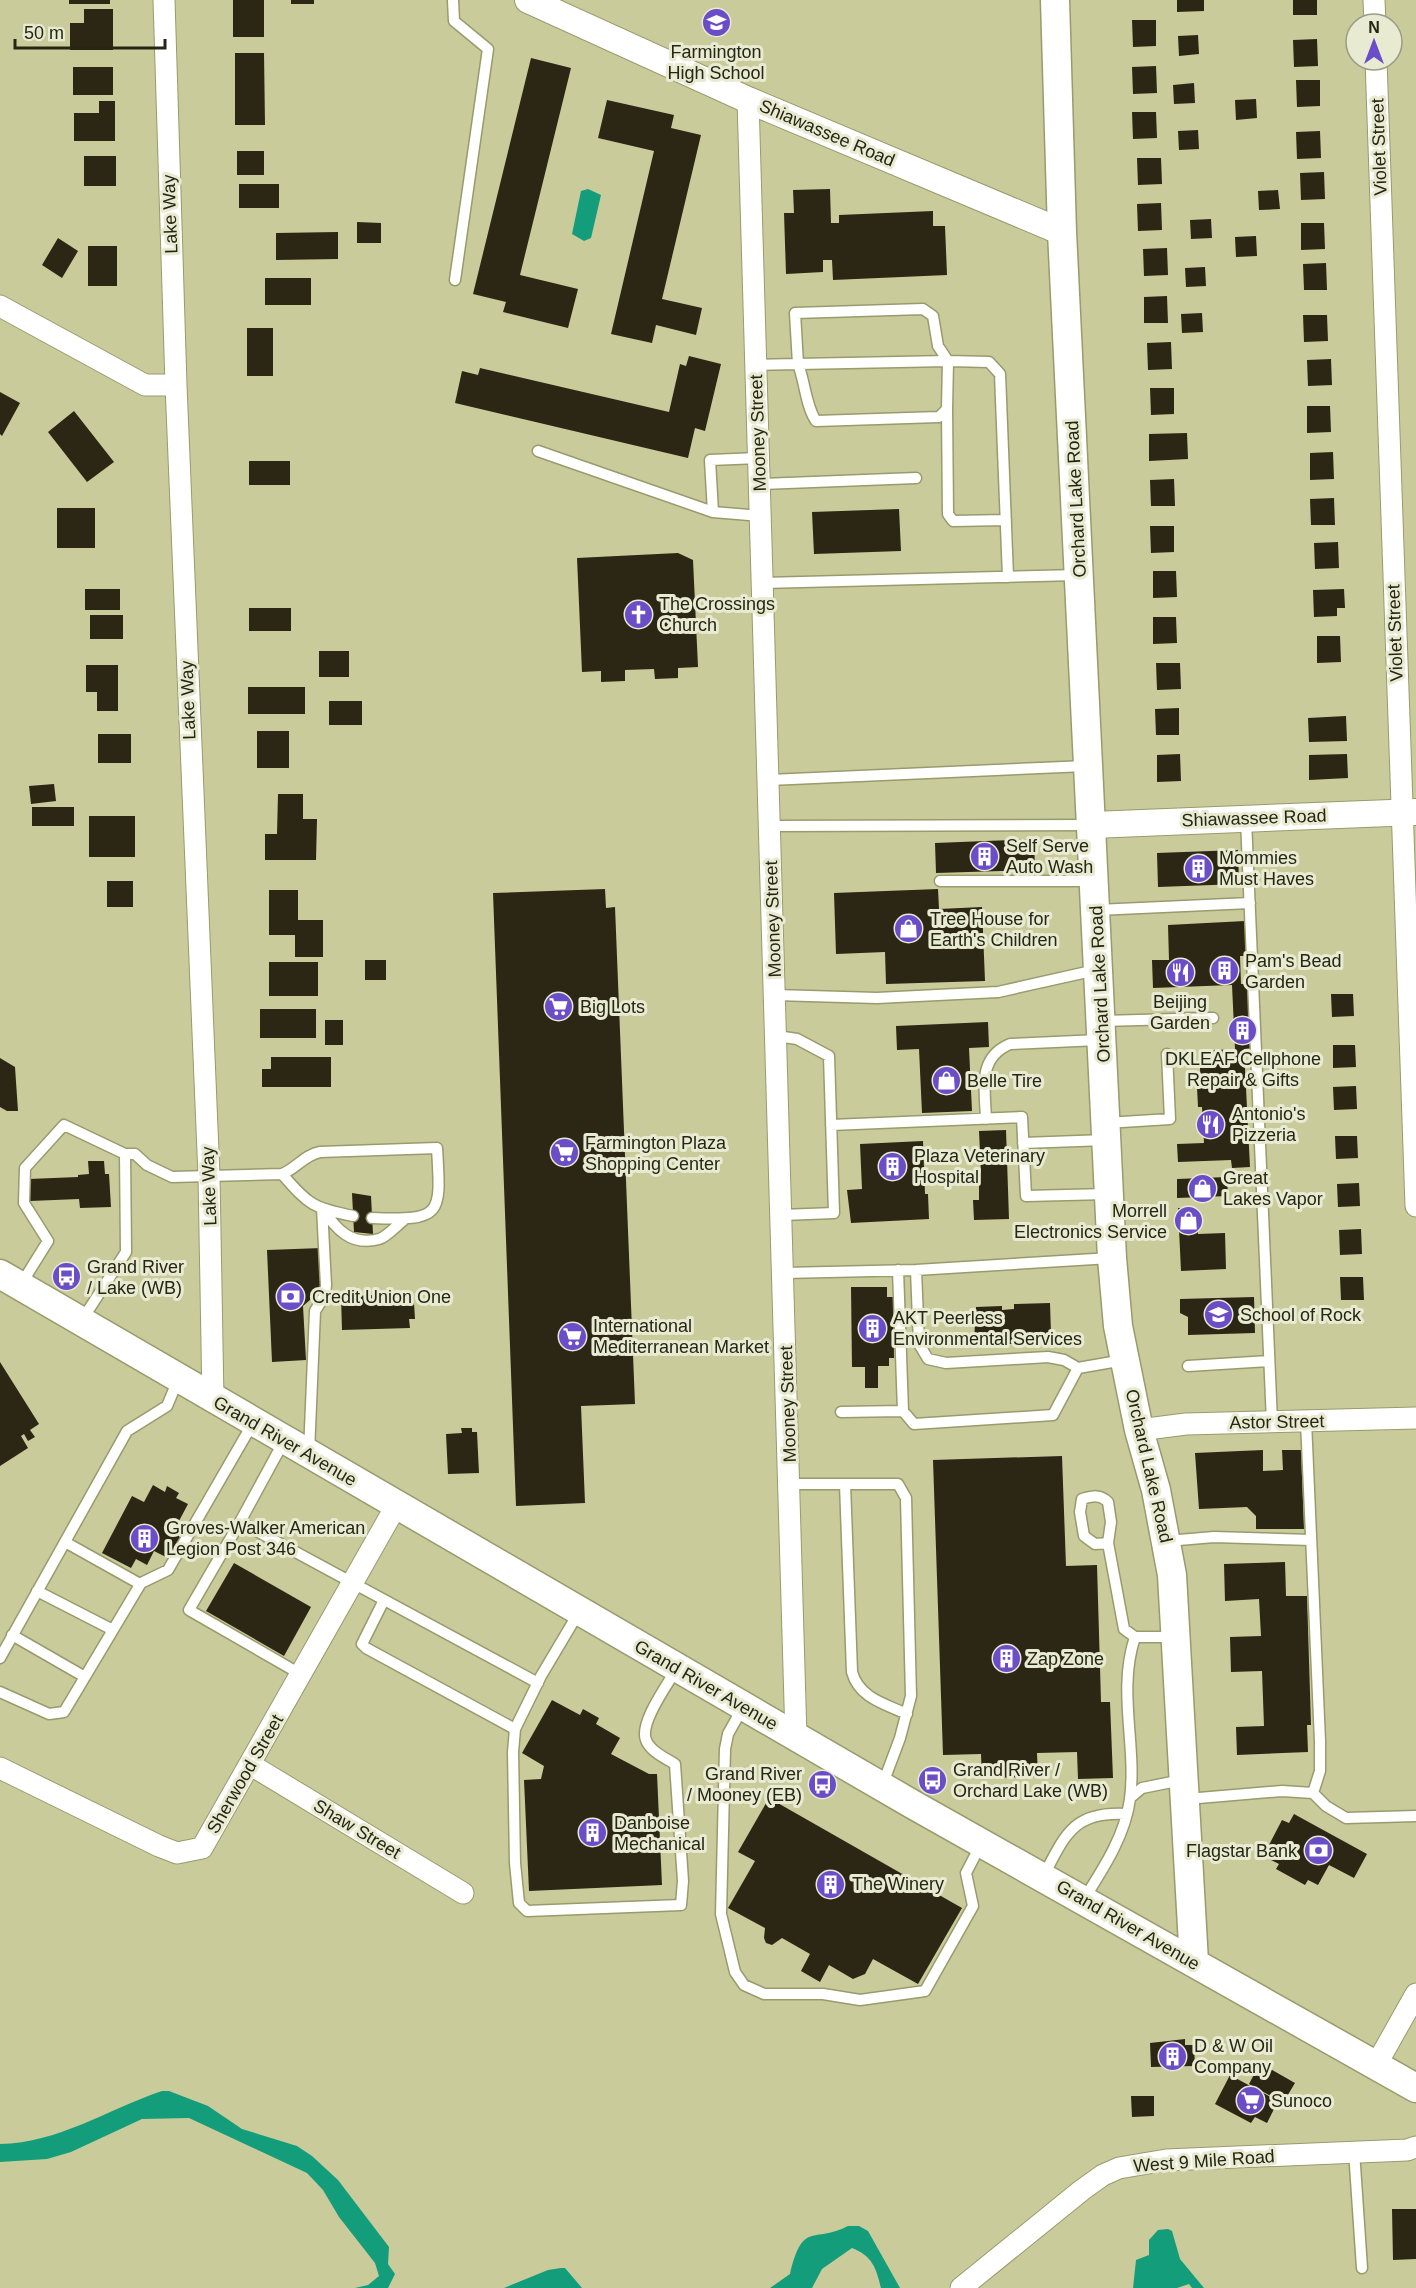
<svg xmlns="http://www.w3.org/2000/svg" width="1416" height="2288" viewBox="0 0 1416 2288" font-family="Helvetica,sans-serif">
  <rect width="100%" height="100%" fill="#c9cb9b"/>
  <path fill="#149d7a" d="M588,189L601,195L591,238L584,241L572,234L581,191Z
    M162,2091H169L208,2106L242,2129L297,2146L312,2156L338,2180L389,2247L388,2264L395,2274L388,2288H355L368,2285L379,2276L375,2263L339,2217L323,2190L307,2173L189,2118L142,2119L71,2152L47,2159L0,2162V2144C59,2143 108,2109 162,2091Z
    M848,2226H859L868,2231L900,2288H881C876,2267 872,2256 852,2248L822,2269L812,2288H770L790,2274C803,2220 813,2244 848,2226Z
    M1168,2229L1172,2231L1180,2259L1204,2288H1192L1189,2284L1177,2288H1133L1136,2260L1149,2255V2240L1158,2230Z
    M561,2268H565L582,2288H504L548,2270Z"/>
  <path fill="#2c2615" d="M69,0H110V4H69Z
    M233,0H264V37H233Z
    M291,0H314V4H291Z
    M1177,0H1204V11L1177,12Z
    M1293,0H1317V15H1293Z
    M84,9H113V50H70V23H84Z
    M1132,20H1156V46L1133,47Z
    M1198,35L1199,54L1179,56L1178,36Z
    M1317,39L1318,66L1294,67L1293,40Z
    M235,53H264L265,125H235Z
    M531,58L571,68L520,275L578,289L568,328L503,312L506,302L473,294Z
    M1156,66L1157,93L1133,94L1132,67Z
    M73,67H113V95H73Z
    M1296,80H1320V106L1297,107Z
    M1194,83L1195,103L1174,104L1173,85Z
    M1256,99L1257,118L1236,120L1235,100Z
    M607,100L674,115L671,128L701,135L662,299L702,308L696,335L656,325L652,343L611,334L654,151L598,138Z
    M99,101H115V141H74V113H99Z
    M1132,112H1156L1157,138L1133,139Z
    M1198,130L1199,149L1179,150L1178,131Z
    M1320,131L1321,158L1297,159L1296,132Z
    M237,151H264V175H237Z
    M84,156H116V186H84Z
    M1137,158H1161L1162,184L1138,185Z
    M1324,172L1325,199L1301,200L1300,173Z
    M239,184H279V208H239Z
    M830,189L831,223H839V215L933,211V226H945L947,275L833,280L832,260H823V272L786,274L784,213H794L793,190Z
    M1278,190L1280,209L1259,210L1258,191Z
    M1161,203L1162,230L1138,231L1137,204Z
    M1211,219L1212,238L1191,239L1190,220Z
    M357,222L381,223V243H357Z
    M1301,223H1324L1325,249L1301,250Z
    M338,232V259L276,260V233Z
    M1256,236L1257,256L1236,257L1235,237Z
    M58,238L78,251L62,278L42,265Z
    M88,246H117V286H88Z
    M1167,248L1168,275L1144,276L1143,249Z
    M1326,263L1327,290H1304L1303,264Z
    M1205,267L1206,286L1186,287L1185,268Z
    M265,278H311V305H265Z
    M1167,296L1168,323H1144V297Z
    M1202,313L1203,332L1182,333L1181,314Z
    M1303,315H1327L1328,341L1304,342Z
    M247,328H273V376H247Z
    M1171,342L1172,369L1148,370L1147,343Z
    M689,356L721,364L705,431L695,428L688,458L455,403L462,371L478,375L480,368L669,412L680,364L686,366Z
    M1331,359L1332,385L1308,386L1307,360Z
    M1150,388H1174V414L1151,415Z
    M0,392L20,403L2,436L0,434Z
    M1307,406H1330L1331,432L1307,433Z
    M74,411L114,462L87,482L48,432Z
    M1187,433L1188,459L1149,461V434Z
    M1333,452L1334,479L1310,480V453Z
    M249,461H290V485H249Z
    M1174,479L1175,506H1151L1150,480Z
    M1334,498L1335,525H1311L1310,499Z
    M57,508H95V548H57Z
    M899,509L901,551L814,554L812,512Z
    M1150,526H1174V552L1151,553Z
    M1338,542L1339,568L1315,569L1314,543Z
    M678,553L693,560L698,667L678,668V678L655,679L654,669L625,670V681L601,682V671L582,672L577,558Z
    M1153,571H1176L1177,597L1153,598Z
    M85,589H120V610H85Z
    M1344,589L1345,608H1337V616L1314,617L1313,590Z
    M249,608H291V631H249Z
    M90,615H123V639H90Z
    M1153,617H1176L1177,643L1153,644Z
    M1317,636H1340L1341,662L1317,663Z
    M319,651H349V677H319Z
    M1156,663H1180L1181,689L1157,690Z
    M86,665H118V711H97V692H86Z
    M248,687H305V714H248Z
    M329,701H362V725H329Z
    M1179,708V735H1156L1155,709Z
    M1346,716L1347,741L1309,742L1308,718Z
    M257,731H289V768H257Z
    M98,734H131V763H98Z
    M1180,754L1181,781L1157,782V755Z
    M1347,754L1348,778L1309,780V755Z
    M54,784L56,801L31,804L29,786Z
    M278,794H303V819H317L316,860H265V834H277Z
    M32,807H74V826H32Z
    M89,816H135V857H89Z
    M1034,839L1035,870L936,873L935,843Z
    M1238,850L1239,884L1158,887L1157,853Z
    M107,881H133V907H107Z
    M605,889L606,908L615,907L635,1404L581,1406L585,1503L516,1506L493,893Z
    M938,889L939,909L982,907L985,981L886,984L885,952L836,954L834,893Z
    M269,890H298V920H323V957H295V935H269Z
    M1245,921L1247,956H1240L1241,984H1251L1254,1048L1244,1049L1250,1167L1232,1168L1231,1160L1178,1162L1177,1144L1204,1143L1202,1107H1198L1197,1087L1201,1086L1199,1051L1235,1049L1232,985L1153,988L1152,960H1169L1168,925Z
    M365,960H386V980H365Z
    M269,962H318V996H269Z
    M1331,994H1353L1354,1016L1332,1017Z
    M260,1009H316V1038H260Z
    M325,1020H343V1045H325Z
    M988,1022L989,1047L969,1048L972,1111L922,1113L919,1049L897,1050L896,1026Z
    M1333,1045H1355L1356,1067L1333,1068Z
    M271,1057H331V1087H262V1069H271Z
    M0,1058L15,1067L18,1111H7L0,1107Z
    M1356,1086L1357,1109L1334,1110L1333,1087Z
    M1006,1130L1009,1219L974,1220L973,1200H979V1184L954,1185L953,1174L981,1173L979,1131Z
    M1335,1136H1357L1358,1158L1336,1159Z
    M923,1141L925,1194H928L929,1219L851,1223L847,1190L862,1189L860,1144Z
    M88,1161H104L105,1174H109L111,1207L80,1208L79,1199L30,1201L29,1179L78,1177V1175L89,1174Z
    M1227,1177L1228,1196L1177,1198V1179Z
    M1359,1183L1360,1206L1338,1207L1337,1184Z
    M352,1193L371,1196L373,1234L354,1232Z
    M1178,1208H1196L1198,1234L1225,1233L1226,1269L1181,1271Z
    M1361,1229L1362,1254L1340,1255L1339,1230Z
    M322,1248L324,1288L303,1306L306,1360L272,1362L267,1250Z
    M1340,1277H1363L1364,1300H1341Z
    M851,1287H887V1297H893L894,1358H889V1366H878V1388H865V1367H852Z
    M409,1294V1303H414L415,1319H409L410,1328L342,1330L341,1296Z
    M1254,1297L1255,1333L1188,1335V1317L1180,1313V1299Z
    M1050,1303L1051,1334H1033V1339L1016,1340V1344H1007V1340L991,1341V1345H986L985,1341H974L976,1307L1002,1306V1310L1014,1309V1304Z
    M0,1362L39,1424L30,1430L35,1437L28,1441L24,1434L21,1436L28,1448L0,1466Z
    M461,1428H472V1432H477L479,1473L448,1474L446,1434L462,1433Z
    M1263,1450V1471L1283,1470L1282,1450H1301L1304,1529H1256V1516L1247,1507L1199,1509L1195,1453Z
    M1062,1456L1066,1566L1097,1565L1101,1702H1110L1113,1778L1078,1779L1077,1752L1037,1753L1038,1777L982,1778L981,1754L943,1755L933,1460Z
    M153,1485L165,1492L167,1486L179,1493L176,1498L188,1504L179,1521L188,1525L170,1559L154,1551L147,1565L136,1559L131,1568L102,1553L132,1496L144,1502Z
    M1285,1562L1286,1596H1307L1311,1725H1307L1308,1752L1237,1755L1236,1727L1264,1726L1262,1671L1231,1672L1230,1637L1261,1636L1259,1599L1225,1601L1224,1564Z
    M234,1563L311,1607L284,1656L206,1611Z
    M552,1700L580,1715L583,1709L599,1718L596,1724L620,1738L611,1754L649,1774H657L662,1885L529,1891L524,1780L541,1779L544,1766L522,1753Z
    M769,1798L962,1908L918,1984L873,1959L865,1974L853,1979L829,1965L820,1982L801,1971L810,1954L782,1938L772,1945L766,1943L764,1938L765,1928L728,1908L755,1861L738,1852Z
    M1294,1814L1367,1854L1354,1878L1329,1865L1318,1885L1308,1880L1305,1885L1276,1869L1279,1864L1269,1859L1275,1848L1269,1845L1282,1820L1289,1823Z
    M1185,2039V2045H1194L1195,2066L1151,2067L1150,2043Z
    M1260,2063L1295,2083L1283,2103L1249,2084Z
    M1230,2075L1278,2101L1267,2123L1255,2117L1251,2123L1215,2104Z
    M1131,2096H1154V2116L1132,2117Z
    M1392,2209H1416V2259L1393,2260Z"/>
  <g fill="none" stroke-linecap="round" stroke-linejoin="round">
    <defs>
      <path id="service" d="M453,0L454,21L488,49L455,280
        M948,361L947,409L939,417L816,421C806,407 805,382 798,364Z
        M756,365L798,364L795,313L923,309L933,316L938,346L948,361L989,362L1000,374L1008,577
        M947,409L948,514L953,521L1006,520
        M538,451L713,512L761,516
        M760,484L916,478
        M713,512L710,460L759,458
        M763,583L1078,575
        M769,780L1086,766
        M1246,820L1272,1422
        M770,826L1091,825
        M940,881H1092
        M1097,910L1250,903
        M775,995L877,998L998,992L1096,970
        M1102,1021L1213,1018
        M777,1036L797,1039L829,1056L834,1213L782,1215
        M986,1119C985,1089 977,1058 1010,1044L1099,1040
        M1106,1123L1170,1119L1167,1054
        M831,1125L1022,1117L1026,1196L1107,1194
        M1023,1143L1106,1140
        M282,1174C309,1205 313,1208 353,1216
        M322,1208C335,1228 351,1247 379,1239C387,1237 397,1225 405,1219
        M898,1270L903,1411L914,1424L1053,1415L1078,1368
        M916,1270L919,1344L928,1359L946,1363L1048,1357L1064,1360L1078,1368L1124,1360
        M784,1273L916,1270L1111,1258
        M20,1286L48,1241L24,1203L25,1168L64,1125L125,1154
        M82,1320L126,1252L125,1154H135L147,1165L172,1177L282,1174C297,1168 304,1155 320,1152L437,1148C441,1215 443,1221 372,1218
        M1188,1366L1269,1361
        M841,1412L903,1411
        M1306,1421L1320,1741V1771L1313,1793
        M284,1441L240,1522L538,1683
        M309,1452L315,1311L325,1295L326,1285L322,1208
        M790,1484H898L906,1498L911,1696L900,1738L882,1786
        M845,1484L852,1672C859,1698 885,1704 907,1714
        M240,1522L189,1610L302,1675
        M1167,1541L1214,1537L1311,1540
        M65,1542L140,1584
        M1108,1543L1095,1544L1084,1536L1080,1512L1082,1499C1093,1496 1100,1494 1108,1502L1111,1522L1108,1543L1124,1629L1135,1637H1173
        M37,1591L113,1630
        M384,1600L362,1644L366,1648L515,1729
        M579,1612L541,1676L515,1729L513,1752L515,1863L519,1903L527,1911L681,1905L683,1881L675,1764C665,1758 650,1751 646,1740C639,1723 668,1684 677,1668
        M12,1635L85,1677
        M0,1658L127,1431L167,1406L178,1380
        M0,1692L49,1714L64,1712L141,1583L168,1570L253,1423
        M743,1707L728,1734L725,1749L721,1914L735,1972L744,1985L764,1994H823L860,2000L925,1991L973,1906L966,1873L981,1844
        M1130,1798L1142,1788L1182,1780
        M1187,1799L1282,1791L1313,1793L1326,1806L1346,1818L1416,1816
        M1043,1877C1065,1835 1073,1811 1126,1814
        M1084,1899C1103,1869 1125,1836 1130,1799C1137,1745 1117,1691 1135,1637
        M1354,2151L1362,2268"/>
      <path id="minor" d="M164,0L176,385L209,1176L213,1400
        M1374,0L1375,24
        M1376,60L1416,1206
        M748,100L796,1737
        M0,306L145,385H176
        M1139,1430L1186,1424L1416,1418
        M251,1765L463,1893
        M0,1768L159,1846L177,1853L202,1848L396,1506
        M1376,2065L1416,1994
        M961,2288L1082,2190L1103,2175L1119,2168L1166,2160L1407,2150L1416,2147"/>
      <path id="tertiary" d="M528,0L748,100L1062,232
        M1092,825L1416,812"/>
      <path id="secondary" d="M1055,0L1062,232L1112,1258L1118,1326L1139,1430L1156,1490L1172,1575L1194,1962
        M0,1274L912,1804L1416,2088"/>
    </defs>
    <use href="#service" stroke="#999b6c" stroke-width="13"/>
    <use href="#minor" stroke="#999b6c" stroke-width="23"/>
    <use href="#tertiary" stroke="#999b6c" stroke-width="28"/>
    <use href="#secondary" stroke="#999b6c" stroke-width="31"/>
    <use href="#service" stroke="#fff" stroke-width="10"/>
    <use href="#minor" stroke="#fff" stroke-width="21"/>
    <use href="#tertiary" stroke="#fff" stroke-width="26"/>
    <use href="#secondary" stroke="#fff" stroke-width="28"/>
  </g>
  <defs>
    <symbol id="school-disc" viewBox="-11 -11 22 22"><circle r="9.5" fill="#6a4dc7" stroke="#e8ead1"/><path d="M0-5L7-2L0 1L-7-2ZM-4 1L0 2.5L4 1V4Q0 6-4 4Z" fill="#fff"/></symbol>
    <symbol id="church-disc" viewBox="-11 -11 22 22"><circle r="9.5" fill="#6a4dc7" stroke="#e8ead1"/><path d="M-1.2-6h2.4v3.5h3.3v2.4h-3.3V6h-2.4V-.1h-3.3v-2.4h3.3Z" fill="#fff"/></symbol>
    <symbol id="building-disc" viewBox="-11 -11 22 22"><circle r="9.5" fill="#6a4dc7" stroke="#e8ead1"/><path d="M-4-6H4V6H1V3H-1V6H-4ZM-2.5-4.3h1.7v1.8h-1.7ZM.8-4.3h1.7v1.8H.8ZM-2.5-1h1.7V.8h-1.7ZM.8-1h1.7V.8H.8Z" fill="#fff"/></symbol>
    <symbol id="shop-disc" viewBox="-11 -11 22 22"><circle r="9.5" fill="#6a4dc7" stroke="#e8ead1"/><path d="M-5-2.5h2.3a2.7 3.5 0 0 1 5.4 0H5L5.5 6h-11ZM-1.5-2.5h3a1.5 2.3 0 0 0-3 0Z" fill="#fff"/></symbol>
    <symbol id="restaurant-disc" viewBox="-11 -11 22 22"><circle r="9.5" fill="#6a4dc7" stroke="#e8ead1"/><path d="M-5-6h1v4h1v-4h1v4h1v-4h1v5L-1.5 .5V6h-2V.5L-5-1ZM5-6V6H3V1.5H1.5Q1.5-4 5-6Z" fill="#fff"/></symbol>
    <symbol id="supermarket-disc" viewBox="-11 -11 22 22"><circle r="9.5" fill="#6a4dc7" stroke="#e8ead1"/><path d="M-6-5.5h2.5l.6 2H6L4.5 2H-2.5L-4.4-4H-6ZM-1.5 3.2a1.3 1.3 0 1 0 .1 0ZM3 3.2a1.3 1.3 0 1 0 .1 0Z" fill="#fff"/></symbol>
    <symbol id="bus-disc" viewBox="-11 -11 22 22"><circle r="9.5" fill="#6a4dc7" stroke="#e8ead1"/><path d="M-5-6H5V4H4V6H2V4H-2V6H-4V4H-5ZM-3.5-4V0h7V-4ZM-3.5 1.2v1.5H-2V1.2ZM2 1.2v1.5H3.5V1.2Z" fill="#fff"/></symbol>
    <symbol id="bank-disc" viewBox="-11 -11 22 22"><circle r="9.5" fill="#6a4dc7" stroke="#e8ead1"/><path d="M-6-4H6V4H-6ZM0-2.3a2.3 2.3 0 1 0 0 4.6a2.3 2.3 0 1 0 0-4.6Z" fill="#fff"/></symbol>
  </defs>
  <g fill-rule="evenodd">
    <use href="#school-disc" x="700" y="6" width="33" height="33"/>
    <use href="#church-disc" x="622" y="598" width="33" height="33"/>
    <use href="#building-disc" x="968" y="840" width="33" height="33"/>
    <use href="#building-disc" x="1182" y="852" width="33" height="33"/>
    <use href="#shop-disc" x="892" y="912" width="33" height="33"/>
    <use href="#building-disc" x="1208" y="954" width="33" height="33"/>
    <use href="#restaurant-disc" x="1164" y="956" width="33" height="33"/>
    <use href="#supermarket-disc" x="542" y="990" width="33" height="33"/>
    <use href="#building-disc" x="1226" y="1014" width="33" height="33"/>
    <use href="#shop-disc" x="930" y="1064" width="33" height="33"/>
    <use href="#restaurant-disc" x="1194" y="1108" width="33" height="33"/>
    <use href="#supermarket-disc" x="548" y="1136" width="33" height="33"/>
    <use href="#building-disc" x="876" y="1150" width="33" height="33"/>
    <use href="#shop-disc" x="1186" y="1172" width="33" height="33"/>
    <use href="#shop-disc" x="1172" y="1204" width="33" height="33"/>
    <use href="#bus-disc" x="50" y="1260" width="33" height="33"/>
    <use href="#bank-disc" x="274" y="1280" width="33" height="33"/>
    <use href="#school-disc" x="1202" y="1298" width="33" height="33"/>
    <use href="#building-disc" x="856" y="1312" width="33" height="33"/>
    <use href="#supermarket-disc" x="556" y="1320" width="33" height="33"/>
    <use href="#building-disc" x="128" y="1522" width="33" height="33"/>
    <use href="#building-disc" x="990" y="1642" width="33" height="33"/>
    <use href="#bus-disc" x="916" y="1764" width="33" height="33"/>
    <use href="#bus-disc" x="806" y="1768" width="33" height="33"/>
    <use href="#building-disc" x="576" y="1816" width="33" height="33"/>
    <use href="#bank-disc" x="1302" y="1834" width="33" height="33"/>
    <use href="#building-disc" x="814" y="1868" width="33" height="33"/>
    <use href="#building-disc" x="1156" y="2040" width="33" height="33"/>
    <use href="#supermarket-disc" x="1234" y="2084" width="33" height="33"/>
  </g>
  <g text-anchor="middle" stroke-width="6" stroke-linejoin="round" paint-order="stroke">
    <g font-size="18" fill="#262613" stroke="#e8ead1" text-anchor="start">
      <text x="716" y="58" text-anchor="middle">Farmington<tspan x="716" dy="21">High School</tspan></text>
      <text x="659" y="610">The Crossings<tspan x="659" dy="21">Church</tspan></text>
      <text x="1006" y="852">Self Serve<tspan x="1006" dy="21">Auto Wash</tspan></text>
      <text x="1219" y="864">Mommies<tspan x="1219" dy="21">Must Haves</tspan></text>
      <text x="930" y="925">Tree House for<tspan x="930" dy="21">Earth's Children</tspan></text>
      <text x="1245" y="967">Pam's Bead<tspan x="1245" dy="21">Garden</tspan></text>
      <text x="1180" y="1008" text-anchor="middle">Beijing<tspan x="1180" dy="21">Garden</tspan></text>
      <text x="580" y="1013">Big Lots</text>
      <text x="1243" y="1065" text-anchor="middle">DKLEAF Cellphone<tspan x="1243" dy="21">Repair &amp; Gifts</tspan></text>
      <text x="967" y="1087">Belle Tire</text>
      <text x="1232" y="1120">Antonio's<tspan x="1232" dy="21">Pizzeria</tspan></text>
      <text x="585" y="1149">Farmington Plaza<tspan x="585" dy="21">Shopping Center</tspan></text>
      <text x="914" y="1162">Plaza Veterinary<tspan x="914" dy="21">Hospital</tspan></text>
      <text x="1223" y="1184">Great<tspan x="1223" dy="21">Lakes Vapor</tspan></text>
      <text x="1167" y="1217" text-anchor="end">Morrell<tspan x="1167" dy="21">Electronics Service</tspan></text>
      <text x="87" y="1273">Grand River<tspan x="87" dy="21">/ Lake (WB)</tspan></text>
      <text x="312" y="1303">Credit Union One</text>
      <text x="1240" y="1321">School of Rock</text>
      <text x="893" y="1324">AKT Peerless<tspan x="893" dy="21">Environmental Services</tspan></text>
      <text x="593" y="1332">International<tspan x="593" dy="21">Mediterranean Market</tspan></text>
      <text x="166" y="1534">Groves-Walker American<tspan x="166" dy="21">Legion Post 346</tspan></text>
      <text x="1027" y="1665">Zap Zone</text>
      <text x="953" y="1776">Grand River /<tspan x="953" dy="21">Orchard Lake (WB)</tspan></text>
      <text x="802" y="1780" text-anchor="end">Grand River<tspan x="802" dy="21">/ Mooney (EB)</tspan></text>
      <text x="614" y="1829">Danboise<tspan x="614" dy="21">Mechanical</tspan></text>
      <text x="1297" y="1857" text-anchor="end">Flagstar Bank</text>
      <text x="852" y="1890">The Winery</text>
      <text x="1194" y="2052">D &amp; W Oil<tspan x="1194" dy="21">Company</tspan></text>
      <text x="1271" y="2107">Sunoco</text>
    </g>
    <g font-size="18" fill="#262613" stroke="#e8ead1">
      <text transform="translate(827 133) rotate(23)" y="6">Shiawassee Road</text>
      <text transform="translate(1379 147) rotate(-92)" y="6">Violet Street</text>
      <text transform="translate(170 214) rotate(-92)" y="6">Lake Way</text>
      <text transform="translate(758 433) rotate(-92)" y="6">Mooney Street</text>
      <text transform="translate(1076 499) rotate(-93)" y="6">Orchard Lake Road</text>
      <text transform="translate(1395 633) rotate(-92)" y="6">Violet Street</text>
      <text transform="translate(188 700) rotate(-92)" y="6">Lake Way</text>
      <text transform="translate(1254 818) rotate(-2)" y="6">Shiawassee Road</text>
      <text transform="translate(773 919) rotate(-92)" y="6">Mooney Street</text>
      <text transform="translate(1100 984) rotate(-93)" y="6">Orchard Lake Road</text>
      <text transform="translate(209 1186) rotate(-92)" y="6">Lake Way</text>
      <text transform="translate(788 1404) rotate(-92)" y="6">Mooney Street</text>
      <text transform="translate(1277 1422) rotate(-1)" y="6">Astor Street</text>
      <text transform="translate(285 1441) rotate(30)" y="6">Grand River Avenue</text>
      <text transform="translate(1149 1466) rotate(77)" y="6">Orchard Lake Road</text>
      <text transform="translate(706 1685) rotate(30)" y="6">Grand River Avenue</text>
      <text transform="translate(245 1774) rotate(-60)" y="6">Sherwood Street</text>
      <text transform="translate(357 1829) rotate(31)" y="6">Shaw Street</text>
      <text transform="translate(1128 1925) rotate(30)" y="6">Grand River Avenue</text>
      <text transform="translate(1204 2161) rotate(-4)" y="6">West 9 Mile Road</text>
    </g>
  </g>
  <g transform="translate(1374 42)"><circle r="28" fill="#e8ead1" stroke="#9a9c85" stroke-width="1.5"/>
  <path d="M0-4.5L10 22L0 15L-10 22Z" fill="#6a4dc7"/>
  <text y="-9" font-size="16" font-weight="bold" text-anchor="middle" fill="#262613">N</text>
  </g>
  <path d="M15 39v9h150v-9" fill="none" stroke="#262613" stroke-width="3"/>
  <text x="24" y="39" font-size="18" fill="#262613" stroke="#e8ead1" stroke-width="4.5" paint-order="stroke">50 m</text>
</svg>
